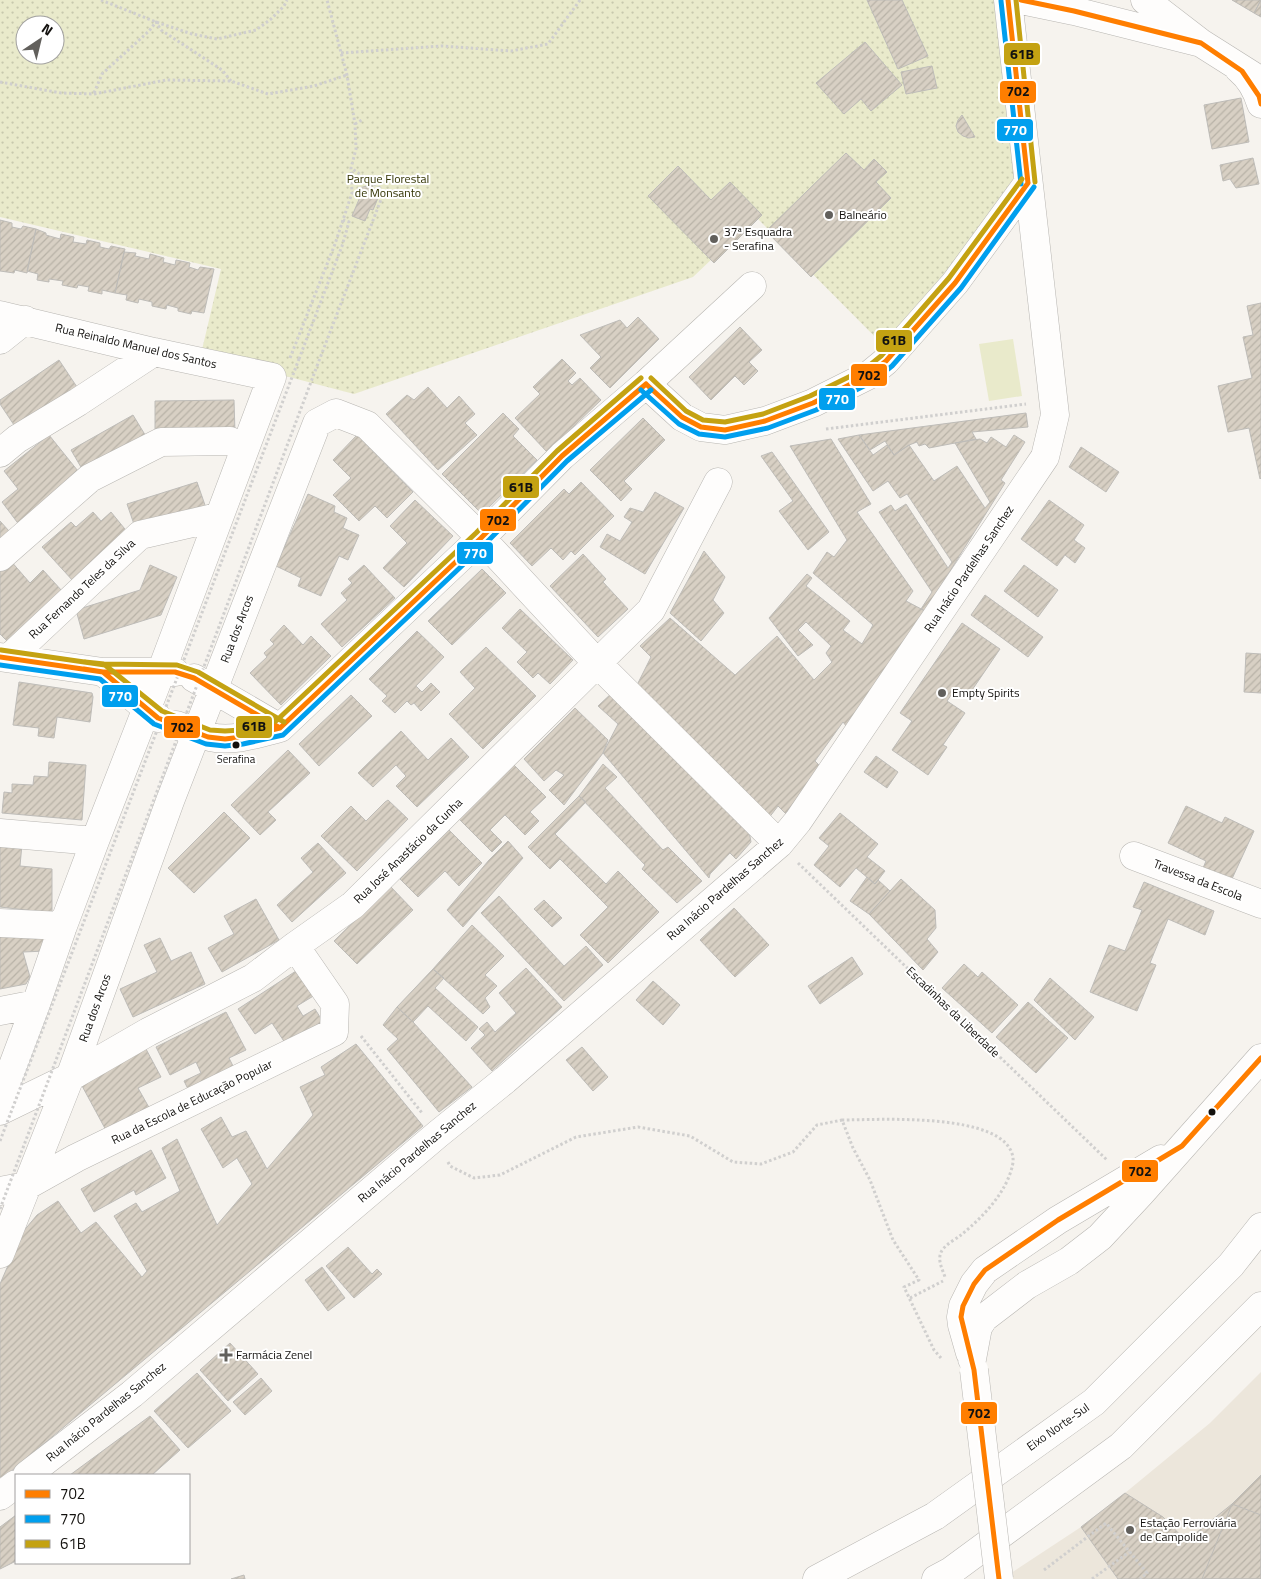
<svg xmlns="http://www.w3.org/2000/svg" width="1261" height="1579" viewBox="0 0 1261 1579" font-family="'Titillium Web',sans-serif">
  <defs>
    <pattern id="park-dots" width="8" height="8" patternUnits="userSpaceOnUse" patternTransform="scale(1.25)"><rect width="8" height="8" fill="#e9eacb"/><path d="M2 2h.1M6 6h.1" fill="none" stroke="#c7c8ad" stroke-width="1.8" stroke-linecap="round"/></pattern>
    <pattern id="building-hatch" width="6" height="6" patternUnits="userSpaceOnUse" patternTransform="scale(1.25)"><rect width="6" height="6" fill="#d8d0c4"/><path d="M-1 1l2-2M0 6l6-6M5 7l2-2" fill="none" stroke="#b8b2a7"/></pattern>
  </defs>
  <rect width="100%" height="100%" fill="#f6f3ee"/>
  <path fill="#ece6db" d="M1261,1372V1579H1002L1081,1527L1125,1493L1210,1423Z"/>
  <path fill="url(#park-dots)" fill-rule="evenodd" d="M0,0H1013L1027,165L892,354L756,217L693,277L354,394L201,354L221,269L0,217ZM25,25H55V55H25Z"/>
  <path fill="#e9eacb" d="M1013,339L1022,396L989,401L979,344Z"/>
  <path fill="url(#building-hatch)" stroke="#bebcb8" d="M867,0H902L928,56L898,69Z
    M1232,0H1261L1254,13Z
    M1261,0V17L1254,13Z
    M865,42L902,85L871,111L861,99L844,114L816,83Z
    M932,66L937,88L906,94L901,72Z
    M1241,98L1249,142L1212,149L1204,105Z
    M962,115L975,137L969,138L963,136L958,132L956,126L958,120Z
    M846,153L864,170L874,159L887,172L876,182L891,198L811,277L766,231Z
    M1253,158L1259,184L1236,188L1230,179L1223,181L1220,165Z
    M678,166L711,200L730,182L762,215L714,263L648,196Z
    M372,185L378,198L373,210L370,209L365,221L352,216L360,197L358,188Z
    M0,220L12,223V227L21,229L23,226L36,229L27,273L15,270L14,273L0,271Z
    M36,229L46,233V235L60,239L61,234L74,237L73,242L86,244L87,240L100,243V247L109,249L111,246L125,249L115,293L102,290V294L88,291L89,287L78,285L77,288L62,285L63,281L49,279V282L37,280L38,274L27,271Z
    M124,252L136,253L135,256L149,259L150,254L164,258L163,262L175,265L176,260L190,263L189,267L198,270L200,267L214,269L204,313L192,311L191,314L178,311V308L167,305L166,309L152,306V302L139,299L138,303L126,300L127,295L115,293Z
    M1261,303V478L1260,479L1249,428L1228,432L1218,386L1252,378L1243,337L1253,335L1247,306Z
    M638,317L659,339L610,388L590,368L601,357L580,335L620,320L627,328Z
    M740,327L762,350L749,362L758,371L744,385L735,376L711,400L689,377Z
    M562,359L576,373L568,381L572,385L580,378L601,400L547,452L515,418L540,394L533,387Z
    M59,360L77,387L16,428L0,404V400Z
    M428,387L447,408L459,396L475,414L465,423L477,435L438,470L386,414L407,395L414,400Z
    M234,400L235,433H155V401Z
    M503,413L519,429L513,436L537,460L482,514L442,474Z
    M1026,413L1028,427L972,432L976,439L929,448L925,444L919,446L917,442L909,445L894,455L885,441L870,450L859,435Z
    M133,415L147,438L85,474L71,450Z
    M643,418L665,440L624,481L632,489L621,501L590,470Z
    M49,435L82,476L20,526L2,502L18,489L4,471Z
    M357,435L413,492L387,518L375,506L359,521L333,495L351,478L333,460Z
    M859,435L873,455L887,445L894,455L909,445L934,481L957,466L985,508L990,502L955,443L980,439L987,443L991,437L1006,447L1014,435L1025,442L1001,480L1005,483L925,611L921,609L932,592L879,512L891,505L895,511L906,504L948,568L952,562L907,494L900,498L888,481L873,491L838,439Z
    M831,439L871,504L857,512L913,591L906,601L925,611L847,727L843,722L815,761L821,767L786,814L778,806L765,823L636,687L651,657L640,646L670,618L735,675L777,636L814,680L832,662L826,653L831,646L806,622L798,630L813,645L798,656L769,618L807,574L812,578L806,586L850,621L843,630L862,644L873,625L813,573L827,552L834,557L847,540L790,446Z
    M1081,447L1119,472L1106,492L1069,467Z
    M772,452L829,532L808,550L779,511L793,501L761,456Z
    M197,482L206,508L136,530L127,504Z
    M581,482L614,516L575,555L571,551L563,560L551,548L532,566L510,543L564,489L569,494Z
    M655,492L684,508L645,574L600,547L607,534L620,541L632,522L624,517L630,508L643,512Z
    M308,494L335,506L334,512L347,518L343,528L359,535L348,560L339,556L321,596L298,586L301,578L276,566Z
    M415,500L453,536L404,587L383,568L407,543L390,526Z
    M1049,500L1084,525L1074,540L1085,548L1075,563L1065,555L1057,566L1021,539Z
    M93,512L101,521L111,512L129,534L74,582L42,547L71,522L76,527Z
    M0,521L9,531L0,539Z
    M704,551L725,577L713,600L724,613L701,641L670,613Z
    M583,554L606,579L603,582L628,609L598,637L550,586Z
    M10,560L30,583L43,570L62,591L7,641L0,634V570Z
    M150,565L177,577L161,615L84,639L76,610L140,590Z
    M364,565L395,598L342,647L321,624L347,600L341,593L352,583L348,579Z
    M1024,565L1058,590L1038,617L1004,591Z
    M482,569L506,593L452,645L428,621Z
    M985,595L1043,637L1028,657L971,615Z
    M520,609L573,660L550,684L538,673L533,678L517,662L527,652L502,628Z
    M962,623L1000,649L968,696L956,688L947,701L965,713L943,745L947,747L928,775L892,750L912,721L900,713Z
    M284,625L303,645L311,636L331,656L281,705L250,673L267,657L264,653L274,644L270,640Z
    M417,631L444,657L416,686L422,692L431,683L440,692L421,711L414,703L411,705L407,701L395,713L382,701L387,696L369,679Z
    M486,647L536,696L483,749L449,714L475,688L460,672Z
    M1246,653L1261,654V693L1244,692Z
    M19,682L92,693L93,697L90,722L57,717L54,738L38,736L39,728L13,725Z
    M614,691L749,831L751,842L736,859L730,853L710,874L709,878L603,753L618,724L598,706Z
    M351,695L372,716L319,766L299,744Z
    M575,708L608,740L603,753L564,805L549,790L564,775L556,770L544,781L524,759Z
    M401,731L428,760L451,738L469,757L417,807L396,786L406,776L396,765L373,787L358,773Z
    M288,750L310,773L268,812L276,820L260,835L231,805Z
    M876,756L898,772L887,788L864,772Z
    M49,762L86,765L82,820L2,813L4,792L12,793V784L33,785L34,776L48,777Z
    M512,763L546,797L530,812L539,821L525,835L505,815L490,830L502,842L492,852L458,818Z
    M603,764L617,777L605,788L663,850L668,847L702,881L677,903L642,869L645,865L579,796Z
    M579,796L586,802L555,834L606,884L618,871L659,912L608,963L580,935L608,907L560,859L550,869L528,847Z
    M388,800L408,819L357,871L321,836L351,806L366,821L385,802Z
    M1186,806L1222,823L1225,817L1254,831L1231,881L1203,868L1206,861L1168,843Z
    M224,812L250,838L194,893L168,868Z
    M840,813L878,844L867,857L885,871L875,884L856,868L840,887L814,865L829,846L819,838Z
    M449,830L482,863L459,886L445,871L418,897L400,879Z
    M508,841L523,858L463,927L447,910L489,860Z
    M318,843L346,873L292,922L277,905L313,872L301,858Z
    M0,844H22L20,866L52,869V913L0,907Z
    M867,877L875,884L878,880L890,891L869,914L850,901Z
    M901,879L935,910L936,928L927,939L938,952L923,970L869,914Z
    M1144,882L1214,911L1205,935L1168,919L1150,963L1156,965L1137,1011L1090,992L1109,945L1125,951L1142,910L1133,907Z
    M390,886L413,910L357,964L334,941Z
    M499,896L564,966L586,946L603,965L564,1001L481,913Z
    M256,899L279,940L222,972L208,948L234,934L224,916Z
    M544,900L562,918L552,927L534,909Z
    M734,908L769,945L735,977L700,940Z
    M472,925L504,956L485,975L497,986L485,998L490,1007L483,1014L433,969Z
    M0,930L49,933L46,951L23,952L30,977L26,984L0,989Z
    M160,938L171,961L191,952L205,984L133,1017L120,989L157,972L144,945Z
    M852,957L863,974L820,1004L808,986Z
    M964,964L978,977L982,972L1018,1005L992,1033L942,988Z
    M526,968L562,1007L492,1071L471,1048L485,1035L479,1029L487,1022L495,1032L516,1013L499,993Z
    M299,969L315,995L297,1006L303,1016L315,1009L325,1025L289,1049L272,1023L255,1034L238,1009Z
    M433,969L444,978L435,988L478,1027L466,1041L428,1006L413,1022L397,1007Z
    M1050,978L1094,1017L1075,1040L1034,1000Z
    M653,981L680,1005L663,1025L636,1000Z
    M1028,1002L1068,1038L1036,1073L996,1037Z
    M397,1007L413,1022L472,1087L439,1112L387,1049L398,1039L383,1025Z
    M226,1012L246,1050L229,1058L236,1072L191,1095L184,1081L201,1073L196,1062L170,1075L156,1047Z
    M356,1044L423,1126L3,1478L0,1477V1284L22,1233L37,1215L58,1201L81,1233L96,1222L142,1277L147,1271L114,1216L136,1203L142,1212L180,1191L162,1148L177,1139L217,1225L252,1184L237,1158L223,1168L201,1129L221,1117L232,1137L246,1131L267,1169L313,1115L300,1087L325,1075L321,1067Z
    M582,1047L608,1077L593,1091L566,1060Z
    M146,1049L161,1077L138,1088L151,1111L108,1134L81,1084Z
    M151,1150L166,1178L136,1195L134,1190L94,1212L81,1189Z
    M348,1247L372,1274L377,1269L382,1274L354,1298L326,1266Z
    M322,1267L345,1298L328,1311L305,1280Z
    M230,1343L258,1374L228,1401L200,1370Z
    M197,1373L231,1411L188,1448L154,1411Z
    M261,1378L272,1391L245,1415L233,1402Z
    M150,1416L180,1450L152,1475H70Z
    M1261,1475V1579H1118L1081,1527L1125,1493L1163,1517L1186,1541L1232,1504Z
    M1232,1504L1261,1515V1579H1202Z
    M16,1515V1561L0,1569V1527Z
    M244,1575L245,1579H231Z"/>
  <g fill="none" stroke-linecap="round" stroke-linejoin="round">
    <defs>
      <path id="minor" d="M1021,0L1074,11L1201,43
        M1145,0L1201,43L1261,81
        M1239,69C1250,78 1257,91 1261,104
        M0,315L154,352L272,377L161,672L95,841L63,926L36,1004L0,1100
        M0,340L25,320
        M646,384L682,417L701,427L725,430L765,421L813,403L869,375L886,361L955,283L1028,183
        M0,453L17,439L78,402L154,352
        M0,557L90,478L161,442L230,441L245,448
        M0,657L103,672H175
        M9,658L140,535L218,517
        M103,672L158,718
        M194,678L280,728
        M176,725C187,729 198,735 210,737C233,742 257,734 280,728L481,538L562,456L646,384L752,286
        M0,833L95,841
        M1134,856L1261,904
        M0,923L63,926
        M0,1011L36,1004
        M0,1111L70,1077L148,1032L253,978L295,946L353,905L651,610L718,482
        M0,1191L26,1186L76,1158L334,1032L335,1004L295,946
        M0,1254L70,1077L170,801L317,423L336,413L367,425L481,538L598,664L779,844
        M970,1353L962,1325L961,1317L963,1306L974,1284L985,1270L1058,1220L1161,1159
        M972,1359L978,1327L984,1318L1027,1285L1069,1261L1100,1237L1141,1193L1261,1058
        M27,1475L132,1394L438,1134L505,1080L779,844L798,821L1045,457L1055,415L1008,0
        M0,1496L16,1484"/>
      <path id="highway" d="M817,1579L935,1516L1094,1402L1231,1265L1261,1227
        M936,1579L951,1571L1121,1446L1261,1306"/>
    </defs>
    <use href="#minor" stroke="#b8b6b2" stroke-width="29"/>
    <use href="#highway" stroke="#b8b6b2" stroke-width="29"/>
    <path stroke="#d0cfce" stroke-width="3" stroke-dasharray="2.5 2.5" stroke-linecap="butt" d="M101,0L156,22L192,34L217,39L256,30L271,19L284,6L287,0
      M341,53L442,46L511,51L548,44L580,0
      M0,82L61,93L94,94L166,80L231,81L268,94L314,86L347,75
      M94,93L102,74L149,31L156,22L161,30L222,70L231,81
      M355,124L362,120
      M290,358L335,244L352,193L351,168L356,149L355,124L347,75L327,0
      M299,359L342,246L349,222L343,220
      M317,366L382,197L380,188L351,168
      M826,429L1026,404
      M798,863L1107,1160
      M361,1036L422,1113
      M842,1120C876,1120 1007,1111 1013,1158C1014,1166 1008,1180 1004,1187C994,1205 978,1221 961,1235C956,1239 948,1243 943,1249C936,1258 942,1268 945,1277
      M448,1162L450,1166L474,1178L500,1175L576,1137L638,1127L690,1136L733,1162L761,1164L793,1152L817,1125L842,1120L853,1148L870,1180L893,1240L919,1280L904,1287L934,1350L941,1358
      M910,1298L943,1281
      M1044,1570L1106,1523L1147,1573L1140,1579
      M1092,1579L1129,1552"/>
    <use href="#minor" stroke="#fefdfc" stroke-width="28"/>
    <use href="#highway" stroke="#fefdfc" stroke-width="28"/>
    <defs>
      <path id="minor-bridge" d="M974,1370L999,1579"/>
    </defs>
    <use href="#minor-bridge" stroke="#b8b6b2" stroke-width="29" stroke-linecap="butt"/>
    <path stroke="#d0cfce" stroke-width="3" stroke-dasharray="2.5 2.5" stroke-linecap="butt" d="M0,1141L299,359
      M0,1209L317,366"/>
    <use href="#minor-bridge" stroke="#fefdfc" stroke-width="28"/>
    <defs>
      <path id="bus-1" d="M1008,0L1028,183
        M1021,0L1074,11L1201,43L1242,71L1259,96L1261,104
        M646,384L682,417L701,427L725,430L765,421L813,403L869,375L886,361L955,283L1028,183
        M0,657L103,672L158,718L208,737L225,739L242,737L280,728L481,538L562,456L646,384
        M84,669L103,672H175L194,678L280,728
        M999,1579L974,1370L961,1317L963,1306L974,1284L985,1270L1058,1220L1182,1146L1261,1058"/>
      <path id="bus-2" d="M1001,1L1021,184
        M641,390L679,424L699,434L725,437L768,428L816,410L872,382L892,366L961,288L1034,187
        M0,665L100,679L154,724L206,744L225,746L243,744L283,735L486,543L567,461L651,390"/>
      <path id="bus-3" d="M1016,0L1035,182
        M651,378L686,411L703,420L725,422L763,414L810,396L865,369L881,356L949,278L1022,179
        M1,650L105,665L162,711L210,730L225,731L241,730L276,721L476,533L557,451L641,378
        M85,662L104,664L177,665L198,672L284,722"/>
    </defs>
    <use href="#bus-1" stroke="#fff" stroke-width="9"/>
    <use href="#bus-2" stroke="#fff" stroke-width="9"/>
    <use href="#bus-3" stroke="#fff" stroke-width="9"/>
    <use href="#bus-1" stroke="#ff7e00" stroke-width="5"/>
    <use href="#bus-2" stroke="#009fee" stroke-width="5"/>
    <use href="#bus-3" stroke="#c4a212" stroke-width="5"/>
  </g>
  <g fill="#62605c" stroke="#fff" stroke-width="2">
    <circle cx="829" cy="215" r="5"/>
    <circle cx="714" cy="239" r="5"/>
    <circle cx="942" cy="693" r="5"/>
    <path d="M223.5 1347.5h5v5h5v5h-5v5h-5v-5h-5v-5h5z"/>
    <circle cx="1130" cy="1530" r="5"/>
  </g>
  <g fill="#13110e" stroke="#fff" stroke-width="2">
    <circle cx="236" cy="745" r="4.5"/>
    <circle cx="1212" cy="1112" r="4.5"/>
  </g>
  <g text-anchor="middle" stroke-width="4" stroke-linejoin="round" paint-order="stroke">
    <g font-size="11" fill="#13110e" stroke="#fff">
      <text x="236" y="763">Serafina</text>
    </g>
    <g font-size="12" fill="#313201" stroke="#fff">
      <text x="388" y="183">Parque Florestal<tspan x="388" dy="14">de Monsanto</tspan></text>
    </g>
    <g font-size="12" fill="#13110e" stroke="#fff" text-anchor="start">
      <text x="839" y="219">Balneário</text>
      <text x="724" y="236">37ª Esquadra<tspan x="724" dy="14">- Serafina</tspan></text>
      <text x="952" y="697">Empty Spirits</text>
      <text x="236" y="1359">Farmácia Zenel</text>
      <text x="1140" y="1527">Estação Ferroviária<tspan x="1140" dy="14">de Campolide</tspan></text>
    </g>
    <g font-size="12" fill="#13110e" stroke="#fff">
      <text transform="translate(136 346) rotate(13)" y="4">Rua Reinaldo Manuel dos Santos</text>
      <text transform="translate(969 569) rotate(-56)" y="4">Rua Inácio Pardelhas Sanchez</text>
      <text transform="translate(82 589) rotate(-43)" y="4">Rua Fernando Teles da Silva</text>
      <text transform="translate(237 629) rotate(-69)" y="4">Rua dos Arcos</text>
      <text transform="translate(408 851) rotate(-44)" y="4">Rua José Anastácio da Cunha</text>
      <text transform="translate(1198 880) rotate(21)" y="4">Travessa da Escola</text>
      <text transform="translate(725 889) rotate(-41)" y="4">Rua Inácio Pardelhas Sanchez</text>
      <text transform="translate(95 1008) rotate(-70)" y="4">Rua dos Arcos</text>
      <text transform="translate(953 1012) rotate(44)" y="4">Escadinhas da Liberdade</text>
      <text transform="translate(192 1102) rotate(-26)" y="4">Rua da Escola de Educação Popular</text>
      <text transform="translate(417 1152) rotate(-40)" y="4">Rua Inácio Pardelhas Sanchez</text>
      <text transform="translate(106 1412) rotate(-39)" y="4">Rua Inácio Pardelhas Sanchez</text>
      <text transform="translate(1058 1427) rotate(-35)" y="4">Eixo Norte-Sul</text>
    </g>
  </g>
  <g stroke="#fff" stroke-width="2">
    <rect x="1003" y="42" width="38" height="24" rx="5" fill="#c4a212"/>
    <rect x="999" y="80" width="38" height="24" rx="5" fill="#ff7e00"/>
    <rect x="996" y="118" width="38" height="24" rx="5" fill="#009fee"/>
    <rect x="875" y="329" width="38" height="24" rx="5" fill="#c4a212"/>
    <rect x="850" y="363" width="38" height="24" rx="5" fill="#ff7e00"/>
    <rect x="818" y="387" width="38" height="24" rx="5" fill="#009fee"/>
    <rect x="502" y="475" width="38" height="24" rx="5" fill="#c4a212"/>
    <rect x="479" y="508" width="38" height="24" rx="5" fill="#ff7e00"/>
    <rect x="456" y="541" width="38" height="24" rx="5" fill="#009fee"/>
    <rect x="101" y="684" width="38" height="24" rx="5" fill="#009fee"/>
    <rect x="235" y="715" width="38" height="24" rx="5" fill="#c4a212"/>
    <rect x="163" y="715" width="38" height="24" rx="5" fill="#ff7e00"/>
    <rect x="1121" y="1159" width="38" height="24" rx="5" fill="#ff7e00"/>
    <rect x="960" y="1401" width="38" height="24" rx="5" fill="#ff7e00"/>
  </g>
  <g font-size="14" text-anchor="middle" font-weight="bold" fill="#fff">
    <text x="1015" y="135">770</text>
    <text x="837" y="404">770</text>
    <text x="475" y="558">770</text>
    <text x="120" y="701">770</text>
  </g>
  <g font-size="14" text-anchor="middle" font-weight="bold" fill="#111">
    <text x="1022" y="59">61B</text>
    <text x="1018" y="96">702</text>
    <text x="894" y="345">61B</text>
    <text x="869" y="380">702</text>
    <text x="521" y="492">61B</text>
    <text x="498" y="525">702</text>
    <text x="254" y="731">61B</text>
    <text x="182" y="732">702</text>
    <text x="1140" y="1176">702</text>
    <text x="979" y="1418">702</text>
  </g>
  <rect x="15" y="1474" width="175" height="90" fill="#ffffff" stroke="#a1a09f"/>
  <rect x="25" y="1490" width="25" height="8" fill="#ff7e00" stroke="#a1a09f"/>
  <text x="60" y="1499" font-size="15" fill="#13110e">702</text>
  <rect x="25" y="1515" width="25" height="8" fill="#009fee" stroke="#a1a09f"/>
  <text x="60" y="1524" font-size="15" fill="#13110e">770</text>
  <rect x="25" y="1540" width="25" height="8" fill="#c4a212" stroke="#a1a09f"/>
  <text x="60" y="1549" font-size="15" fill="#13110e">61B</text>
  <g transform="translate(40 40) rotate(35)"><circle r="24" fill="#ffffff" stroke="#a1a09f"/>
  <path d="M0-4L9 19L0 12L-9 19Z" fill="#62605c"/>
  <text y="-8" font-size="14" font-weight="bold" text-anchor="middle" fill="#13110e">N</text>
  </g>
</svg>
